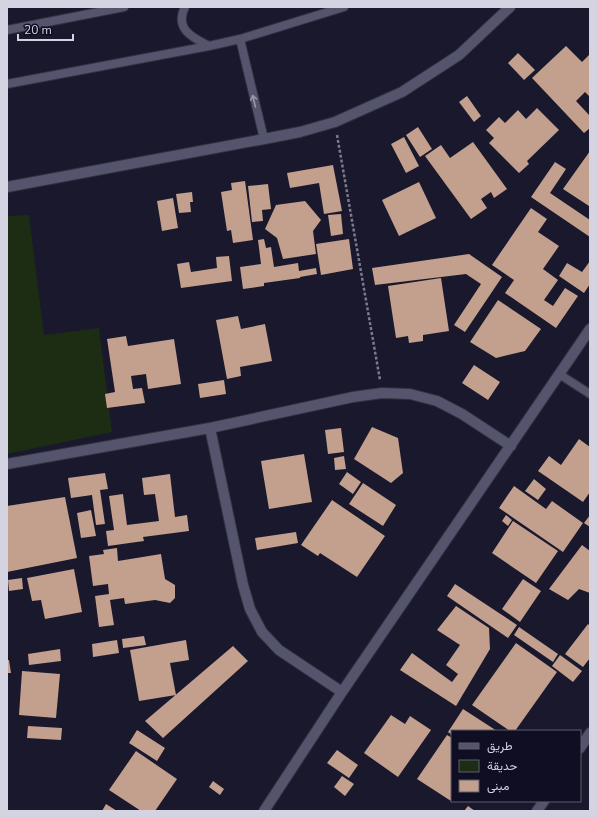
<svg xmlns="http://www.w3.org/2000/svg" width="597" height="818" viewBox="0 0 597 818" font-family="'Nunito Sans',Vazirmatn,sans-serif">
  <rect width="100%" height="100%" fill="#19182d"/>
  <path fill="#1d2d14" d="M29,215L44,335L99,328L112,432L7,454V216Z"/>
  <path fill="#c39f8d" d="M566,46L582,62L590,54V97L585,92L576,101L590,116V128L584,133L532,78Z
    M518,53L535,70L524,80L508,63Z
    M467,96L481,116L474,122L459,102Z
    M537,108L559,130L527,161L529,164L519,173L489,143L494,138L486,130L499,117L505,123L518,110L526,119Z
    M418,127L432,149L420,157L406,135Z
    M404,137L419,166L406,173L391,144Z
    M473,142L507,189L494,198L491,192L481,199L487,208L471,219L425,156L441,145L450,158Z
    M590,151V205L589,206L563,189Z
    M555,162L566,169L550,193L590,220V237L531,197Z
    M333,165L342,211L324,214L319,183L290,188L287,173Z
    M245,181L253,240L233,243L231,230L227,231L221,192L232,190L231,183Z
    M419,182L436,218L399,236L382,200Z
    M268,184L271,209L262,210L263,221L252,222L248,186Z
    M192,192L193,202H190L191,212L179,213L176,194Z
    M173,198L178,228L162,231L157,201Z
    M305,201L321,220L313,231L316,254L283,259L277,238L265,229L276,205Z
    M531,208L547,219L538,232L559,246L543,269L558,280L544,300L553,306L565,288L578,296L556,328L505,293L514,280L492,265Z
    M341,214L343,234L331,236L328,215Z
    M264,239L266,248L271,247L274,267L298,263L299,271L316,268L317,274L300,277V278L264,283V286L243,289L240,267L261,264L258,240Z
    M349,239L353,269L321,275L316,244Z
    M469,254L502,277L465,332L454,325L481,284L466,274L375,285L372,268Z
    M229,256L232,281L181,288L177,264L189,262L191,272L217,268L216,257Z
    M590,261V284L584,293L559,276L567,263L582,272Z
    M441,278L449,331L423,335V341L409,343L408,336L396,338L388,286Z
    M498,300L541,329L525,351L496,358L470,342Z
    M238,316L241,329L265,324L272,361L240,367L241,376L227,379L216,320Z
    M126,336L128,346L174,339L181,384L148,389L146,374L131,376L133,389L142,388L145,403L107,408L105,394L115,392L107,339Z
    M474,365L500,382L488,400L462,383Z
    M224,380L226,394L200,398L198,384Z
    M372,427L398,438L403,473L391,483L354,459Z
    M341,428L344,452L328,454L325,430Z
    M579,439L590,447V492L583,502L538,471L549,456L561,465Z
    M304,454L312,502L269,509L261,461Z
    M344,456L346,469L335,470L334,458Z
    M347,472L361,482L353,494L339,484Z
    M105,473L108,489L100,490L105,524L96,525L92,495L71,498L68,478Z
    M170,474L175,517L187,515L189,531L143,537L144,541L108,546L106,531L114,530L109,496L123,494L127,525L159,521L155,494L144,495L142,478Z
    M534,479L546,489L538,500L525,491Z
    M363,483L396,505L383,526L349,504Z
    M514,486L546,509L552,501L583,523L563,552L499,508Z
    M65,497L77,558L7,572V506Z
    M332,500L385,536L357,577L320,553L318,556L301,545Z
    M91,510L96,536L81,538L77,513Z
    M506,515L512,520L508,526L502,521Z
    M590,515V527L584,523Z
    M513,521L558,551L536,583L492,553Z
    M296,532L298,543L257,550L255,538Z
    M582,545L590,551V593L579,589L568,600L549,589Z
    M117,548L118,561L161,554L165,579L175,585V598L170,603L155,600L125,604L124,598L110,600L114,625L99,627L95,596L109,594L108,584L93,586L89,556L104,554L103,550Z
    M74,569L82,612L45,619L41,600L32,601L27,578Z
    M22,578L23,589L9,591L8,580Z
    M523,579L541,591L520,622L502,609Z
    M455,584L517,625L508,638L447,596Z
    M456,606L489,628L490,649L456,706L400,670L412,653L452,682L458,674L446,665L460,645L437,630Z
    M588,624L590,626V658L583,667L565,654Z
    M519,627L558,654L553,662L514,635Z
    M144,636L146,645L123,648L122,639Z
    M117,640L119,653L93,657L92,644Z
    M186,640L189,660L170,663L176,695L139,701L130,650Z
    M516,643L557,672L515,731H510L472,705Z
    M233,646L248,661L163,738L145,721Z
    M60,649L61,661L29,665L28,654Z
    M560,655L582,671L573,682L552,666Z
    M7,660H9L11,673H7Z
    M22,671L60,674L56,718L19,715Z
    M463,709L497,731H452V735L448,732Z
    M391,715L405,724L410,716L431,730L398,777L364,753Z
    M28,726L62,728L61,740L27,738Z
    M137,730L165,748L157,761L129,743Z
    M447,735L452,738V800L451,801L417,779Z
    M337,750L358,765L349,778L327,763Z
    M136,751L177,779L155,811H141L109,790Z
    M342,776L354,784L345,796L334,787Z
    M213,781L224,789L220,795L209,787Z
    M106,804L117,811H102Z
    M468,806L475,811H464Z"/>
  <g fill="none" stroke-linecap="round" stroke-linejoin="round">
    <defs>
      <path id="lane" d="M185,7C174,29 193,38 209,46
        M7,30L124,7
        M240,39L264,139
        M7,84L209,46L240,39L344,7
        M559,374L590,394"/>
      <path id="street" d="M210,428L243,585L250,609L262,632L279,650L342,692
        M7,464L210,428L353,397L382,393L410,394L437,401L462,414L511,446
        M580,748L590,733
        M264,811L342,692L590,329
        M537,811L544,801"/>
      <path id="secondary" d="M7,187L264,139L300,132L335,122L402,92L459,55L510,7"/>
    </defs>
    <use href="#lane" stroke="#323141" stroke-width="10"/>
    <use href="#street" stroke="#323141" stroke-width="12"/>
    <use href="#secondary" stroke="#323141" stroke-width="12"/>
    <path stroke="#7c7b8d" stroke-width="2.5" stroke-dasharray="3 2" stroke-linecap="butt" d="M337,135L380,380"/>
    <use href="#lane" stroke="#54546d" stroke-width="8"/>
    <use href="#street" stroke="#54546d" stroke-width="10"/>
    <use href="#secondary" stroke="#54546d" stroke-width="10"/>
  </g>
  <defs><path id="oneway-shaft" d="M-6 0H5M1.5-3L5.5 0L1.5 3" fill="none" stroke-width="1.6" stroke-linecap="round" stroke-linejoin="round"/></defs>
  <use stroke="#9a9aad" href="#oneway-shaft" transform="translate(254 101) rotate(-104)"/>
  <rect width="597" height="818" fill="none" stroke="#d3d3e2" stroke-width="16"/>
  <rect x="451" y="730" width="130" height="72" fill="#100e23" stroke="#5e5d6f"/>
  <rect x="459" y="743" width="20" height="6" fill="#54546d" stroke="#5e5d6f"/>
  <text x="487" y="750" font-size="12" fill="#d3d3e2">طريق</text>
  <rect x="459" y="760" width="20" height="12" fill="#1d2d14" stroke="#5e5d6f"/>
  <text x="487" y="770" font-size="12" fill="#d3d3e2">حديقة</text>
  <rect x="459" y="780" width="20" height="12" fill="#c39f8d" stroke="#5e5d6f"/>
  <text x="487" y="790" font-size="12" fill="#d3d3e2">مبنى</text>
  <path d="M18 34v6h55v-6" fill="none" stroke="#d3d3e2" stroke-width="2"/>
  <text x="24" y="34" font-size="12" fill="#d3d3e2" stroke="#100e23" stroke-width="3" paint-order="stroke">20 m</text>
</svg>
